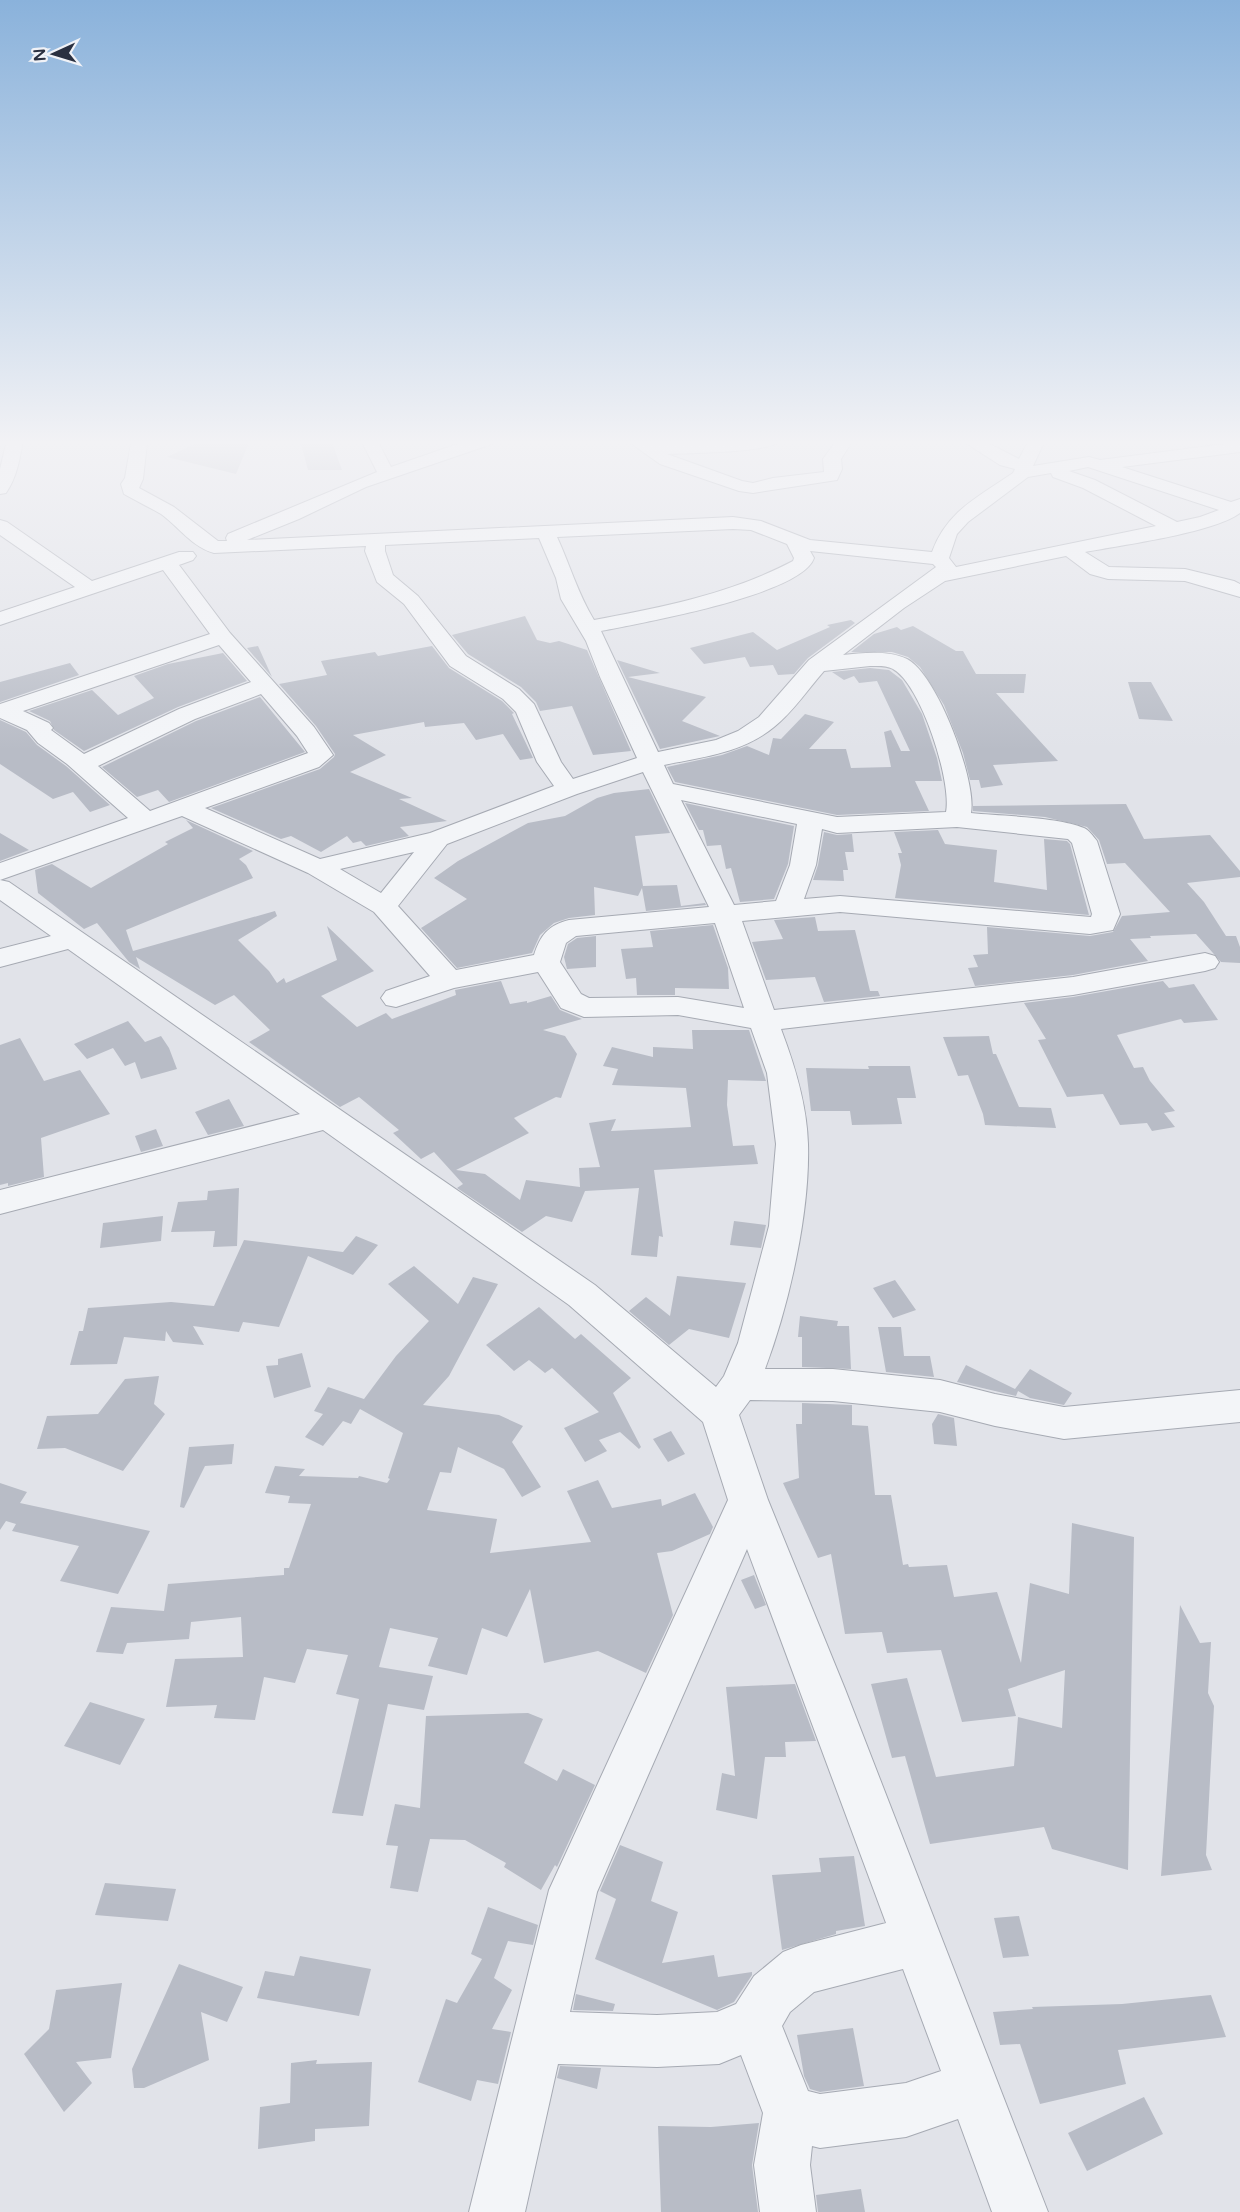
<svg xmlns="http://www.w3.org/2000/svg" width="1240" height="2212" viewBox="0 0 1240 2212" font-family="'Varela Round',sans-serif">
  <rect width="100%" height="100%" fill="#e1e3e9"/>
  <path fill="#b8bcc6" d="M203,440H250L236,474L167,457Z
    M300,440H331L342,470H308Z
    M525,616L537,640L550,643L559,641L587,650L631,751L593,755L572,706L540,711L536,702L521,687L468,654L452,635Z
    M851,620L855,623L808,658L794,674L778,675L773,665L750,667L745,657L704,664L690,648L753,632L777,650L830,627L827,625Z
    M913,626L956,651H963L976,674H1026L1024,693H996L1058,761L993,765L1003,785L981,788L979,780H970L963,753L944,705L920,667L908,657L892,652H851L874,634L897,627L901,630Z
    M258,646L272,677L247,648Z
    M432,646L449,668L502,701L514,713L512,714L533,758L520,760L503,734L476,740L464,723L425,727L424,722L353,735L386,755L350,772L412,798L399,799L447,821L400,827L409,836L366,846L361,841L353,843L347,836L321,852L291,836L281,839L211,808L320,769L334,757L335,754L316,726L279,684L327,675L321,661L375,652L378,656Z
    M223,653L247,681L178,707L84,751L54,730L50,721L29,711L92,690L118,715L154,698L134,676L168,664Z
    M617,660L660,673L628,677L706,697L682,721L720,736L660,749Z
    M70,663L79,675L0,702V682Z
    M870,668L889,670L902,680L922,714L937,758L942,781H915L929,811L837,815L675,782L667,767L722,755L747,746L769,755L773,738L781,739L805,714L834,722L809,749H846L851,768L891,767L884,732L891,730L901,751H910L877,681L859,683L854,676L844,680L832,672Z
    M1128,682H1151L1173,721L1139,719Z
    M260,697L305,752L169,802L158,790L137,797L102,767L196,721Z
    M0,720L26,732L37,745L66,766L110,805L90,812L73,792L53,799L0,764Z
    M649,789L670,833L635,836L643,886L677,885L681,906L705,903L706,905L646,911L642,888L638,896L594,887L595,915L569,918L554,923L540,935L532,953L457,968L421,928L467,899L434,878L458,861L528,823L565,816L597,798L614,793Z
    M685,803L794,826L788,864L774,899L740,902L731,868L726,869L721,845L707,846L703,830H699Z
    M1126,804L1144,839L1210,835L1240,871V877L1187,883L1204,902L1226,936H1236L1240,947V963L1221,962L1196,934L1150,936L1151,938L1130,939L1148,961L1073,975L975,986L968,968L978,967L973,955L988,954L987,927L1090,936L1113,932L1122,916L1170,912L1125,863L1107,864L1099,840L1087,827L1045,817L973,811V806Z
    M186,820L253,851L239,859L246,865L253,878L126,930L133,951L275,911L277,916L238,940L269,971L277,983L284,978L286,983L337,960L327,926L374,971L321,996L357,1027L386,1013L392,1019L456,995L455,990L501,981L510,1004L527,1001V1003L551,996L560,1010L582,1019L543,1030L565,1036L577,1054L561,1098L556,1097L514,1118L529,1133L456,1170L485,1174L520,1200L526,1180L580,1187L579,1168L600,1167L589,1123L616,1119L611,1131L691,1127L686,1088L612,1085L618,1069L603,1066L612,1047L653,1057V1047L693,1049L692,1030H749L766,1081L728,1080L727,1105L733,1146L754,1145L758,1164L654,1170L663,1237L659,1236L657,1257L631,1255L639,1188L585,1191L572,1222L546,1216L522,1232L457,1188L463,1184L434,1152L421,1159L393,1133L399,1130L359,1097L340,1107L249,1042L270,1030L234,995L215,1005L136,957L140,969L129,962L97,923L84,929L38,893L35,870L52,864L91,888L168,844L165,842L193,828Z
    M938,830L945,844L997,850L994,882L1047,890L1044,839L1067,841L1070,844L1089,915L895,898L901,865L898,853H902L894,832Z
    M824,832L837,835L852,834L854,852H845L848,870H843L844,881L813,880L818,865Z
    M0,833L29,850L0,861Z
    M815,917L818,931L855,930L870,991H878L880,996L824,1002L815,977L766,980L752,942L783,939L774,920Z
    M713,925L728,968L729,989L675,988V995H637L636,978L626,979L621,949L653,947L650,931Z
    M596,936V967L567,969L564,957L568,944L577,938Z
    M1163,981L1169,988L1194,984L1218,1020L1184,1023L1181,1019L1117,1035L1134,1068L1143,1067L1150,1081L1175,1111L1164,1113L1175,1127L1152,1131L1147,1123L1120,1125L1103,1094L1067,1097L1038,1040L1046,1039L1024,1003L1073,997Z
    M128,1021L145,1042L161,1036L169,1048L177,1069L141,1079L135,1062L125,1066L113,1048L87,1059L74,1044Z
    M989,1036L993,1054H996L1019,1107L1051,1108L1056,1128L985,1125L983,1114L968,1075L958,1076L943,1037Z
    M20,1038L44,1081L80,1070L110,1114L41,1138L44,1177L8,1186V1183L0,1185V1045Z
    M868,1066H910L916,1098H897L902,1124L852,1125L850,1111H811L806,1068L869,1069Z
    M229,1099L244,1126L208,1135L195,1112Z
    M156,1129L163,1146L141,1152L135,1136Z
    M239,1188L237,1246L213,1247L215,1231L171,1232L178,1202L207,1200L208,1191Z
    M163,1216L161,1241L100,1248L103,1223Z
    M734,1221L766,1225L761,1248L730,1245Z
    M356,1236L378,1245L353,1275L308,1256L279,1327L243,1322L239,1332L193,1326L204,1345L173,1342L166,1331L165,1341L124,1337L117,1364L70,1365L79,1331H83L88,1308L171,1302L214,1306L244,1240L343,1252Z
    M414,1266L458,1304L473,1277L498,1284L449,1376L423,1405L499,1415L523,1426L512,1442L541,1487L522,1497L504,1469L458,1447L451,1473L440,1472L427,1510L497,1519L490,1553L591,1542L567,1491L598,1480L612,1508L661,1499L662,1506L695,1493L713,1527L710,1534L672,1551L657,1553L673,1615L646,1673L598,1651L544,1663L530,1589L507,1637L482,1628L467,1675L428,1666L438,1638L390,1628L379,1667L433,1676L424,1710L388,1704L363,1816L332,1813L359,1699L336,1694L348,1655L307,1649L295,1683L264,1677L255,1720L214,1718L217,1705L166,1707L175,1659L243,1657L241,1617L191,1622L189,1639L127,1643L123,1654L96,1652L111,1607L164,1611L168,1584L284,1575V1568H289L311,1504L288,1503L290,1496L265,1493L275,1466L305,1469L299,1476L358,1478L359,1476L387,1483L390,1479L388,1478L403,1433L360,1409L351,1424L343,1421L323,1446L305,1437L323,1414L314,1411L328,1387L364,1399L396,1356L429,1321L388,1284Z
    M677,1276L746,1283L729,1338L689,1329L669,1345L629,1311L646,1297L670,1316Z
    M895,1280L916,1310L893,1318L873,1288Z
    M539,1307L575,1339L581,1334L631,1378L613,1393L641,1447L639,1449L620,1432L599,1440L607,1451L585,1462L564,1428L599,1412L552,1368L545,1373L529,1360L514,1371L486,1345Z
    M800,1316L838,1321L837,1326H849L851,1369L802,1367V1337H798Z
    M878,1327H901L904,1356H930L934,1377L886,1372Z
    M302,1353L311,1387L274,1398L266,1366L278,1365V1359Z
    M966,1365L1015,1389L1030,1369L1072,1393L1064,1405L1030,1398L1018,1391L1016,1396L957,1382Z
    M159,1376L154,1404L165,1414L123,1471L65,1448L37,1449L47,1416L98,1414L125,1379Z
    M802,1403L852,1405V1425L868,1426L875,1495H891L903,1565L908,1564L909,1567L947,1565L954,1597L997,1592L1021,1663L1030,1583L1069,1594L1072,1523L1134,1537L1128,1870L1052,1849L1044,1827L930,1844L905,1756L892,1758L871,1684L907,1678L936,1777L1014,1766L1018,1717L1062,1728L1065,1670L1008,1689L1016,1716L962,1722L941,1650L887,1653L882,1632L845,1634L831,1554L818,1558L783,1483L799,1478L796,1424H802Z
    M938,1414L954,1418L957,1446L934,1444L932,1424Z
    M671,1431L685,1454L668,1462L653,1439Z
    M234,1444L232,1464L205,1466L184,1508L180,1507L189,1447Z
    M0,1483L27,1492L20,1503L150,1531L118,1594L60,1581L79,1546L12,1531L16,1524L6,1521L0,1530Z
    M754,1575L766,1605L755,1609L741,1580Z
    M1180,1605L1200,1643L1211,1642L1208,1693L1214,1706L1206,1855L1212,1870L1161,1876Z
    M795,1684L816,1741L785,1742L786,1757H765L757,1819L716,1810L722,1773L735,1776L726,1687Z
    M90,1702L145,1719L120,1765L64,1746Z
    M528,1713L543,1719L524,1763L557,1781L563,1769L595,1785L557,1867L555,1865L541,1890L504,1867L506,1863L465,1840L430,1839L418,1892L390,1888L398,1846L386,1845L395,1804L420,1808L426,1716Z
    M620,1845L663,1862L651,1901L678,1912L662,1963L714,1955L718,1977L752,1972V1975L734,2002L717,2010L595,1959L616,1899L600,1891Z
    M854,1856L865,1926L836,1931V1934L782,1950L772,1875L821,1872L819,1858Z
    M105,1883L176,1889L168,1921L95,1915Z
    M488,1907L538,1925L533,1945L508,1941L494,1978L512,1990L492,2029L511,2032L498,2084L477,2080L471,2101L418,2082L446,1999L457,2003L482,1959L471,1954Z
    M1019,1916L1029,1956L1003,1958L994,1918Z
    M300,1956L371,1969L359,2016L257,1998L265,1971L294,1976Z
    M179,1964L243,1987L227,2022L201,2012L209,2060L144,2088H134L132,2069Z
    M122,1983L111,2058L76,2062L92,2083L64,2112L24,2054L49,2029L56,1990Z
    M576,1994L615,2004L613,2011L573,2010Z
    M1211,1995L1226,2037L1118,2050L1126,2084L1040,2104L1020,2044L1000,2045L993,2012L1033,2009L1032,2007L1122,2004Z
    M853,2028L864,2086L820,2092L810,2089L804,2076L797,2035Z
    M317,2060L316,2064L372,2062L369,2126L315,2129V2141L258,2149L260,2107L290,2103L291,2063Z
    M560,2066L601,2068L597,2089L557,2078Z
    M1144,2097L1163,2134L1087,2171L1068,2133Z
    M759,2123L752,2165L758,2212H661L658,2126L711,2127Z
    M861,2189L865,2212H818L816,2195Z"/>
  <g fill="none" stroke-linecap="round" stroke-linejoin="round">
    <defs>
      <path id="minor" d="M7,440H23C20,458 17,477 6,493L0,494V469Z
        M129,440H145L147,443L143,479L139,488L174,507L218,541H227L226,538L228,534L377,472L361,440H377L391,467L469,440H494L492,444L366,487L299,519L247,540L733,517L761,521L810,540L932,552C947,511 978,497 1013,473L1015,469L1000,465L961,440H982L1019,459L1029,440H1045L1033,466L1089,457L1100,460L1240,442V452L1122,467L1231,502L1240,499V513C1213,533 1122,545 1085,552L1109,567L1185,569L1234,581L1240,584V597L1185,581L1108,579L1090,574L1066,556L945,581L904,608L843,655C863,653 888,650 907,659C937,674 977,781 971,813C1000,816 1059,817 1084,828C1089,830 1093,836 1097,841L1120,914L1113,930L1090,934L840,912L742,921L774,1010L1073,977L1205,953L1215,956L1219,962L1215,968L1205,971L1073,995L781,1029C795,1066 807,1105 808,1144C810,1213 789,1305 765,1369H833L940,1380L995,1394L1064,1407L1240,1390V1422L1064,1439L995,1426L940,1412L833,1401L750,1400L739,1415L768,1500L845,1689L1048,2212H992L958,2119L906,2137L820,2148L812,2146L810,2165L816,2212H760L754,2165L763,2113L741,2055L719,2064L657,2067L558,2064L525,2212H469L549,1890L728,1500L703,1422L569,1305L323,1130L0,1214V1190L300,1114L68,949L0,967V949L51,936L0,900V880L9,882L595,1285L716,1387L724,1376L738,1343L769,1226L776,1144L767,1073L751,1028L678,1015L584,1017L561,1008L538,972L454,988L396,1007L386,1005L381,998L386,991L430,976L374,912L308,873L182,816L0,880V863L128,818L67,764L38,743L27,730L0,718V704L210,634L163,570L0,625V612L75,587L0,535V520L7,522L92,581L179,552H193L196,556L193,560L179,565L230,633L314,727L333,755L319,767L205,808L320,859L430,833L554,786L537,762L516,712L503,699L450,666L404,604L377,582L365,551L366,546L214,553C192,547 179,527 161,514C149,507 136,501 124,494L121,484L125,478L131,443ZM1088,467L1219,510L1200,517L1177,522L1095,480L1069,471ZM1051,473L1053,477L1083,488L1156,526L956,567L949,558L957,534L968,522L1028,477ZM733,529L751,530L787,544L794,558L793,561C730,594 664,607 594,620C578,594 570,565 557,537ZM539,538L556,578L561,599L586,641L600,677L637,758L573,779L561,762L534,704L519,689L466,656L418,596L393,575L385,551V545ZM810,551L933,564L936,567L809,660L759,717L738,731L716,740L658,752L601,631C640,623 802,595 814,558ZM219,645L251,682L179,709L84,754L51,730L53,728L49,723L23,711ZM870,666C877,666 886,665 893,669C921,684 952,782 946,812L837,817L673,784L664,765C702,757 743,753 774,727C793,712 808,689 824,671ZM261,694L297,736L308,753L150,811L98,766L195,719ZM643,772L709,907L569,920C548,925 540,936 534,955L456,970L398,906L447,844L577,794ZM681,800L797,824L790,865L776,901L734,905ZM957,827L1068,839L1072,843L1092,914L1091,917L840,896L804,899L816,865L822,829L837,833ZM414,852L381,893L340,869ZM715,923L744,1008L678,997L589,998L581,994L560,962L566,943L576,936ZM747,1549L886,1923L801,1945L783,1952L754,1976L736,2004L717,2012L657,2015L570,2012L597,1892ZM903,1969L941,2071L906,2083L820,2094L808,2091L782,2026L790,2012L814,1992Z
        M626,440H646L653,444L782,440C772,453 687,453 667,454L742,481L753,483L773,478L824,472L823,459L837,440H853L841,459L842,469L837,480L753,493L739,491L660,464Z"/>
    </defs>
    <use href="#minor" stroke="#a6aab3" stroke-width="2"/>
    <use href="#minor" fill="#f3f5f8" fill-rule="evenodd"/>
  </g>
  <linearGradient id="sky" x2="0" y2="1"><stop stop-color="#8ab2db"/><stop offset="0.59" stop-color="#f2f2f5"/><stop offset="1" stop-color="#f2f2f5" stop-opacity="0"/></linearGradient>
  <rect width="1240" height="750" fill="url(#sky)"/>
  <g transform="translate(54 54) rotate(266)" stroke="#f0f2f7" stroke-width="4.5" paint-order="stroke">
  <path d="M0-4.5L10 22L0 15L-10 22Z" fill="#2a3040"/>
  <text y="-9" font-size="16" font-weight="bold" text-anchor="middle" fill="#2a3040">N</text>
  </g>
</svg>
